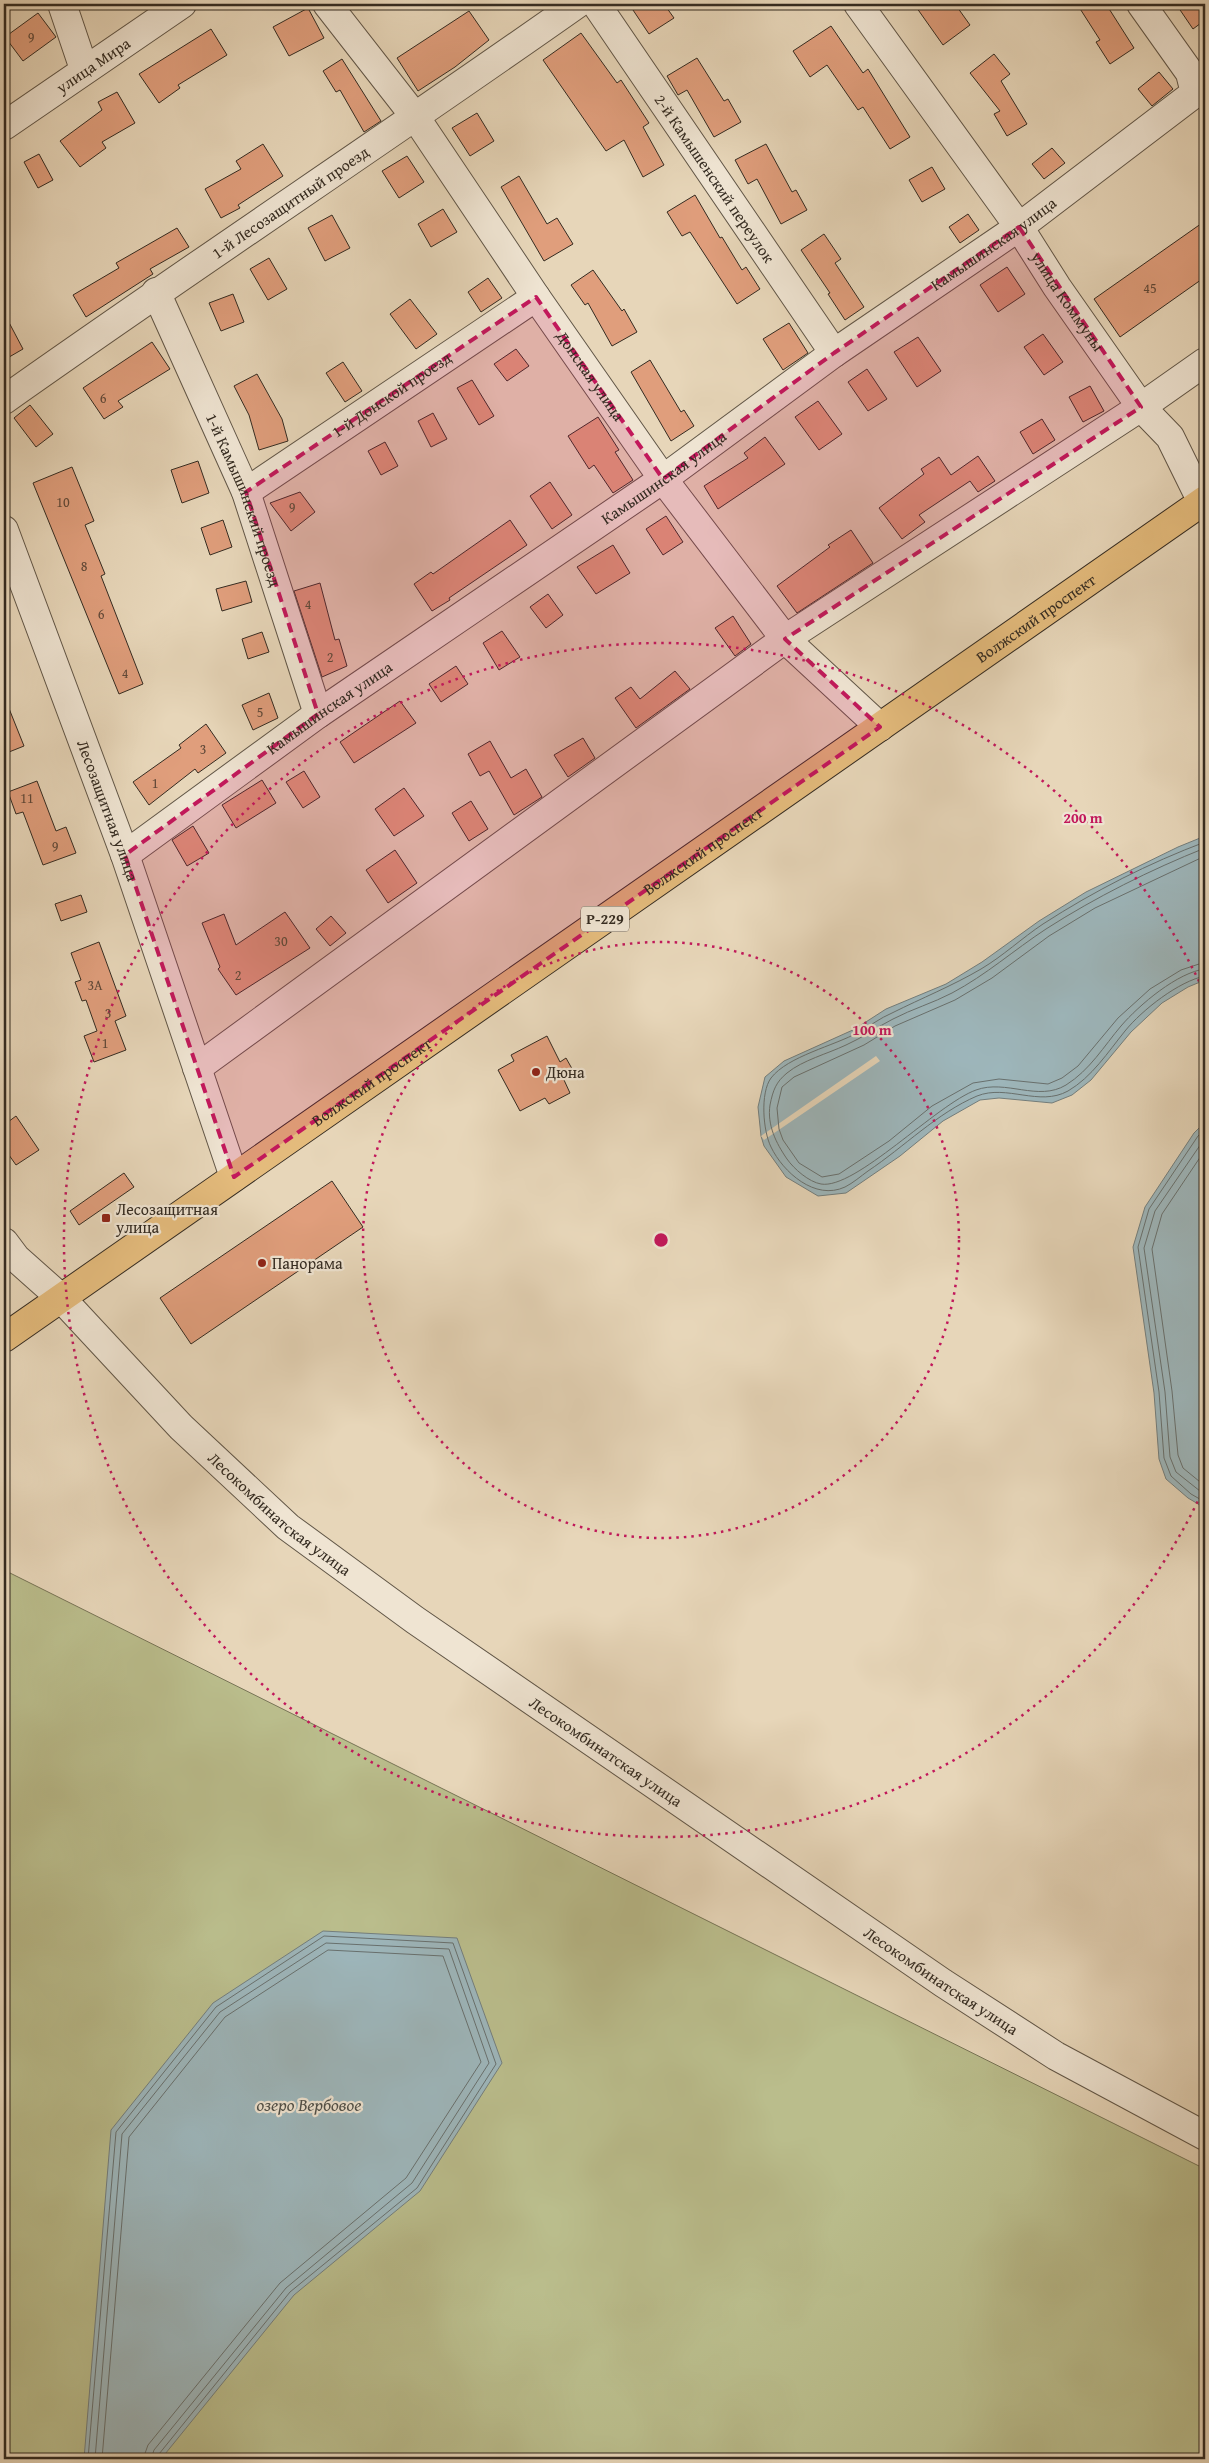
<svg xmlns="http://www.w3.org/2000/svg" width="1209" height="2463" viewBox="0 0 1209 2463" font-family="'Gentium Book Plus',serif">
  <rect width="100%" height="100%" fill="#e7d6b9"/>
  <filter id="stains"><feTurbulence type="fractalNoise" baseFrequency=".004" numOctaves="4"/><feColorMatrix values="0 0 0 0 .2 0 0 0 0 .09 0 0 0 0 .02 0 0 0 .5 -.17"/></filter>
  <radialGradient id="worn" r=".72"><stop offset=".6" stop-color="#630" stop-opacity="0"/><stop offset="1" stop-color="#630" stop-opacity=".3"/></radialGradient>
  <path fill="#babd8c" stroke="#777456" d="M4,1570L1205,2169V2459H4Z"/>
  <path fill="#9db6bb" stroke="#737e7d" d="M1205,836V980L1188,987L1162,1003L1131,1032L1091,1080L1072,1095L1052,1103L999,1098L980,1100L943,1121L900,1156L846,1193L818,1196L786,1177L764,1146L761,1136L758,1107L765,1077L784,1061L855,1029L886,1009L946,984L982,962L1039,921L1086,892L1178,847Z
    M1205,1122V1508L1188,1498L1166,1479L1159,1459L1154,1393L1133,1247L1145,1207L1194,1133Z
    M323,1931L457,1938L502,2063L420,2191L294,2295L161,2459H84L111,2130L213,2003Z"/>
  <path fill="#e7d6b9" d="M876,1056L880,1061L764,1140L761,1136Z"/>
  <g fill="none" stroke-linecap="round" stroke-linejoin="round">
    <path stroke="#68706e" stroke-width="1" d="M1205,842C1149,863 1094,891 1043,924C1022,938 1003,956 981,969C952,986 922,998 892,1013C880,1018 870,1026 859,1032C834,1046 788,1056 771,1078C760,1093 763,1131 771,1147C783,1172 815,1201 845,1187C853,1183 861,1176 868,1171C904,1147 937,1113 977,1096C1007,1084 1039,1107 1068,1091C1092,1077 1108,1052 1125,1031C1142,1010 1179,981 1205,976
      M1205,848C1150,870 1096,897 1046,929C1014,950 986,975 952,993C933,1003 912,1009 893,1019C877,1027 862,1038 846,1045C827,1054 803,1060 787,1073C776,1082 773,1090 770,1105C767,1125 776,1143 787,1159C794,1169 809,1182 821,1184C855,1190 937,1104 976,1090C1006,1079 1038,1102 1066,1085C1090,1070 1104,1046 1121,1026C1139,1005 1178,972 1205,969
      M1205,856L1095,908L1049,936L992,978L955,1000L895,1026L864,1045L794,1077L782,1087L777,1108L779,1129L783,1140L799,1163L822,1177L839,1174L889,1141L932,1106L973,1083L999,1079L1048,1084L1062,1078L1078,1066L1118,1018L1150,989L1181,970L1205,962
      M1205,1129L1198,1136L1149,1209L1138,1247L1159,1392L1164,1458L1171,1476L1191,1494L1205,1502
      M1205,1138L1155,1211L1144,1248L1165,1392L1170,1457L1176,1472L1205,1495
      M1205,1150L1162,1214L1152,1249L1172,1391L1178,1455L1183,1468L1205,1486
      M88,2459L116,2132L216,2007L324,1936L453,1943L496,2064L417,2188L290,2292L159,2454L157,2459
      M95,2459L122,2134L220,2012L326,1943L449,1949L489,2063L412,2183L286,2288L154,2450L151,2459
      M102,2459L129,2137L225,2017L328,1950L443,1956L481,2062L406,2178L280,2283L148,2445L143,2459"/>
  </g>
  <path fill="#e09e7c" stroke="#342b21" d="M629,4H664L674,18L649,34Z
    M914,4H955L970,25L943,45Z
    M1077,4H1106L1134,48L1110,64L1096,42L1100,40Z
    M1176,4H1205V20L1193,29Z
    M308,8L324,38L289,56L273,27Z
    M469,11L489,40L455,67L418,91L397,58Z
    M38,13L56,37L23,61L5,37Z
    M831,26L863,73L868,69L910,137L890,149L863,107L858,110L827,65L810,77L793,51Z
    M211,29L227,55L178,85L180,88L159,103L139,74Z
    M581,33L617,83L621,80L649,123L643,127L664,165L643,177L624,140L606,151L543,60Z
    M994,54L1010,74L1001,81L1027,124L1007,136L994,114L1000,111L970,73Z
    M697,58L724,101L728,99L741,122L714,137L687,90L678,95L667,76Z
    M342,59L381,121L364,132L340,90L336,92L323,71Z
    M1159,72L1173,89L1152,106L1138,89Z
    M117,92L135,123L102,142L106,148L80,167L60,141L102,110L98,102Z
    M477,113L494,141L470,156L452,128Z
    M263,144L283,176L238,205L240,208L221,218L205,189L241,169L236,161Z
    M766,144L792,192L796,190L807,210L781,224L757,179L748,184L735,160Z
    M1052,148L1065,163L1044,179L1032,164Z
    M39,154L53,180L38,188L24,162Z
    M407,156L424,182L399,198L382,171Z
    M932,167L945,189L922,202L909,180Z
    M519,176L547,224L557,218L573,244L544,261L501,187Z
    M695,195L720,238L722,237L742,270L746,267L760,289L737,304L690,232L682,236L667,212Z
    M443,209L457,232L431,247L418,224Z
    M968,214L979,230L960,243L949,227Z
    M332,215L350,248L325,261L308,228Z
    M1205,221V277L1120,337L1094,299Z
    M177,228L189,247L150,269L153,274L86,317L73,295L119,268L116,263Z
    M824,234L841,259L835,263L864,307L845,320L828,294L830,293L801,250Z
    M269,258L287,289L268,300L250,269Z
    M1007,267L1025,294L998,312L980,285Z
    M593,270L622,311L624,309L637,332L612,346L588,303L585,305L571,285Z
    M488,278L502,298L481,312L468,292Z
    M233,294L244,322L221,331L209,303Z
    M410,299L437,334L416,349L390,314Z
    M4,313L23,349L4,360Z
    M789,323L808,353L783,370L763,339Z
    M1043,334L1063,362L1044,375L1024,347Z
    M918,337L941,371L917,387L894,352Z
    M152,342L170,369L118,401L123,407L104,419L83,388Z
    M516,349L529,366L507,381L494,364Z
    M650,360L681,412L684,410L694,426L671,441L631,372Z
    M343,362L362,391L345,402L326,373Z
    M867,369L887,399L868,411L848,382Z
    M257,374L282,419L288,441L259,450L249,415L234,386Z
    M472,380L494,416L479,425L457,388Z
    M1090,386L1104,411L1083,422L1069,397Z
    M818,401L842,434L819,450L795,417Z
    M30,405L53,434L36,447L14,418Z
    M433,413L447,439L431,447L418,421Z
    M598,417L619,450L615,452L633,480L613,493L594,465L589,469L568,436Z
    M1042,419L1055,440L1033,454L1020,432Z
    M765,437L785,464L718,509L704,486L748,458L744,453Z
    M385,442L398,466L381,475L368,451Z
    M978,456L995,481L978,492L970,481L919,515L925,522L902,539L879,508L924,474L921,469L939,457L951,475Z
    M198,461L209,493L182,503L171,470Z
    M72,467L94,521L85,525L105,574L101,576L143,684L119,694L33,483Z
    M550,482L572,515L552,529L530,496Z
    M300,492L315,512L291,531L270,503Z
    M666,516L683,542L663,555L646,529Z
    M223,520L232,547L210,555L201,528Z
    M510,520L527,545L449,598L450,600L432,611L414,584L431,572L433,574Z
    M851,530L873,563L797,613L777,586L830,547L828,545Z
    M613,545L630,573L596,594L577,567Z
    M246,581L252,602L222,611L216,589Z
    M320,583L335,640L339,639L347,666L322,677L294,591Z
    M548,594L563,615L546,628L530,607Z
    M733,616L751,644L735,656L715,628Z
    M502,631L520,657L499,670L483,643Z
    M262,632L269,652L248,659L242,639Z
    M456,666L468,684L441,702L429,684Z
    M675,671L690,689L636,728L615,698L631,687L640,699Z
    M269,693L278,718L253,730L242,705Z
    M4,696L24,746L4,754Z
    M400,701L416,723L354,763L340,742Z
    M206,724L226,753L198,773L195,769L149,805L133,782L181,748L179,745Z
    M583,738L595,758L568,777L554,755Z
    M490,741L511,778L526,769L542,797L514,815L489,771L480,776L468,754Z
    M304,771L320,797L303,808L286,782Z
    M262,780L276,803L236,828L222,805Z
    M37,781L56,831L66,827L76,853L43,865L23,812L16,814L8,792Z
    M404,788L424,816L394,836L375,809Z
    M471,801L488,829L469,841L452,813Z
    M193,826L209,853L187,866L172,840Z
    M395,850L417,883L388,903L366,870Z
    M81,895L87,912L61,921L55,904Z
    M285,912L310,948L236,995L218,969L220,967L202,923L224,914L236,945Z
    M331,916L346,933L330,946L316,929Z
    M99,942L126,1016L115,1021L126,1050L94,1062L84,1036L97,1031L86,1000L82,1001L75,982L81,980L71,953Z
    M547,1036L560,1062L566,1058L575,1074L564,1080L570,1093L549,1104L545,1098L520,1111L498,1070L514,1061L511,1055Z
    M16,1116L39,1150L16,1165L4,1148V1125Z
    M124,1173L134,1187L79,1225L70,1211Z
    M332,1181L363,1227L191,1344L160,1298Z"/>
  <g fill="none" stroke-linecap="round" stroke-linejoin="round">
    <defs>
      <g id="minor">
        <path d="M62,4L84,69"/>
        <path id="s1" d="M327,4L416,118L536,297L663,479L785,639L880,727"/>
        <path id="s2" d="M596,4L834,353"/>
        <path id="s3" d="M858,4L1019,227L1057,287L1141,407L1170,437L1202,502"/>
        <path id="s4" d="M4,126L182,4"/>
        <path id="s5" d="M156,292L246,492L318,714"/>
        <path id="s6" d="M4,400C193,266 387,138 577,4"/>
        <path id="s7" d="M246,492L536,297"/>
        <path id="s8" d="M4,530L125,855L234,1177"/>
        <path id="s9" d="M125,855L318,714L663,479L834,353L1019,227L1195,93L1190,73L1141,4"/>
        <path d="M197,1068L785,639L1141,407L1205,362"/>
        <path id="s10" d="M4,1242L16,1258L61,1298L181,1427L288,1527L415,1620L943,1983L1056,2056L1205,2136"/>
      </g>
      <g id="major">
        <path id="s11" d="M4,1338L1205,500"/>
      </g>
    </defs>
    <use href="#minor" stroke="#615647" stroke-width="30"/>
    <use href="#major" stroke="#342b21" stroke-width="30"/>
    <use href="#minor" stroke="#efe4d2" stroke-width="28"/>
    <use href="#major" stroke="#e4bb7c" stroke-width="28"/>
  </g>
  <path fill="#c2185b" fill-opacity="0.2" stroke="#c2185b" stroke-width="4" stroke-dasharray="10 6" stroke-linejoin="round" d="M1019,227L1141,407L785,639L880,727L234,1177L125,855L318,714L246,492L536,297L663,479L834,353Z"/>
  <g fill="none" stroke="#c2185b" stroke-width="2.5" stroke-dasharray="2.5 5">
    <circle cx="661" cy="1240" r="298"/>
    <path d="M1204 1488A597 597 0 1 1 1204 992"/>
  </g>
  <g fill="#8f2418" stroke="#efe4d2" stroke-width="2">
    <circle cx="536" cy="1072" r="5"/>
    <rect x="101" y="1213" width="10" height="10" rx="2.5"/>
    <circle cx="262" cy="1263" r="5"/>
  </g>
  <g text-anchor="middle" stroke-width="4.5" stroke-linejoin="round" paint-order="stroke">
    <g font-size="14" fill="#5f4838">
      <text x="31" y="42">9</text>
      <text x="1150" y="293">45</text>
      <text x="103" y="403">6</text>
      <text x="63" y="507">10</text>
      <text x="292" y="512">9</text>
      <text x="84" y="571">8</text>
      <text x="308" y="609">4</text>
      <text x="101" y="619">6</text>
      <text x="330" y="662">2</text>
      <text x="125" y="678">4</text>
      <text x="260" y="717">5</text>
      <text x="203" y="754">3</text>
      <text x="155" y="788">1</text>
      <text x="27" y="803">11</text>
      <text x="55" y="851">9</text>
      <text x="281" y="946">30</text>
      <text x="238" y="980">2</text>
      <text x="95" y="990">3А</text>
      <text x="108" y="1018">3</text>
      <text x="105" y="1048">1</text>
    </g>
    <rect fill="#efe4d2" stroke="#6c6256" stroke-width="1" x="581" y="906.5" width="48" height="25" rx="4"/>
    <g font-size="15" font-weight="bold" fill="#342b21">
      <text x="605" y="924">Р-229</text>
    </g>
    <g font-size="16" fill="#342b21" stroke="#efe4d2">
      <text dy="6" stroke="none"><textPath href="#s4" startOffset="108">улица Мира</textPath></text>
      <text dy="6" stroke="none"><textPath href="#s2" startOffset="211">2-й Камышенский переулок</textPath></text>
      <text dy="6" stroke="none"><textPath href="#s6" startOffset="348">1-й Лесозащитный проезд</textPath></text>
      <text dy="6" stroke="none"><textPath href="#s9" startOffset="1062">Камышинская улица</textPath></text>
      <text dy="6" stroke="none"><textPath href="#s3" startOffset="364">улица Коммуны</textPath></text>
      <text dy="6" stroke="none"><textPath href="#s1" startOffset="456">Донская улица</textPath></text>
      <text dy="6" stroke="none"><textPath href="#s7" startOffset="175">1-й Донской проезд</textPath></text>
      <text dy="6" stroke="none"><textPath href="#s9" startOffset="658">Камышинская улица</textPath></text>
      <text dy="6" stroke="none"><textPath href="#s5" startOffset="226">1-й Камышинский проезд</textPath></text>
      <text dy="6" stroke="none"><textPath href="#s11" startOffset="1258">Волжский проспект</textPath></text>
      <text dy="6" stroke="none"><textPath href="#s9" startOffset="252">Камышинская улица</textPath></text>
      <text dy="6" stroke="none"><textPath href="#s8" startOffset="299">Лесозащитная улица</textPath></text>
      <text dy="6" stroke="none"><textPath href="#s11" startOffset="852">Волжский проспект</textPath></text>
      <text dy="6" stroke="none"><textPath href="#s11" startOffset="448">Волжский проспект</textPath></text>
      <text dy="6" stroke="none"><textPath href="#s10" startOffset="388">Лесокомбинатская улица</textPath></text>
      <text dy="6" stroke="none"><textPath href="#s10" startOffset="792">Лесокомбинатская улица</textPath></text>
      <text dy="6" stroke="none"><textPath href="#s10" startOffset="1198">Лесокомбинатская улица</textPath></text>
    </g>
    <g font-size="16" fill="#342b21" stroke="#efe4d2" text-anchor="start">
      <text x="546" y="1078">Дюна</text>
      <text x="116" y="1215">Лесозащитная<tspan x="116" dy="18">улица</tspan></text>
      <text x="272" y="1269">Панорама</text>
    </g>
    <g font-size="18" font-style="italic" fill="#4e4e48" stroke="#efe4d2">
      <text x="309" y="2111">озеро Вербовое</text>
    </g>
  </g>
  <circle cx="661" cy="1240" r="8" fill="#c2185b" stroke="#efe4d2" stroke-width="2.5"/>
  <g font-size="15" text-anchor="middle" font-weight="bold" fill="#c2185b" stroke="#efe4d2" stroke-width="4.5" stroke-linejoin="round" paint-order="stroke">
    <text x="1083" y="823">200 m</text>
    <text x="872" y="1035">100 m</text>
  </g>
  <rect width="1209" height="2463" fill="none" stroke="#e7d6b9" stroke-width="20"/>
  <rect x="5" y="5" width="1199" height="2453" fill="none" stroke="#342b21" stroke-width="2.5"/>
  <rect x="10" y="10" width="1189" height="2443" fill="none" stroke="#342b21"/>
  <rect width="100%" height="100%" filter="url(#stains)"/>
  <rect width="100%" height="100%" fill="url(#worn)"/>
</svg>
